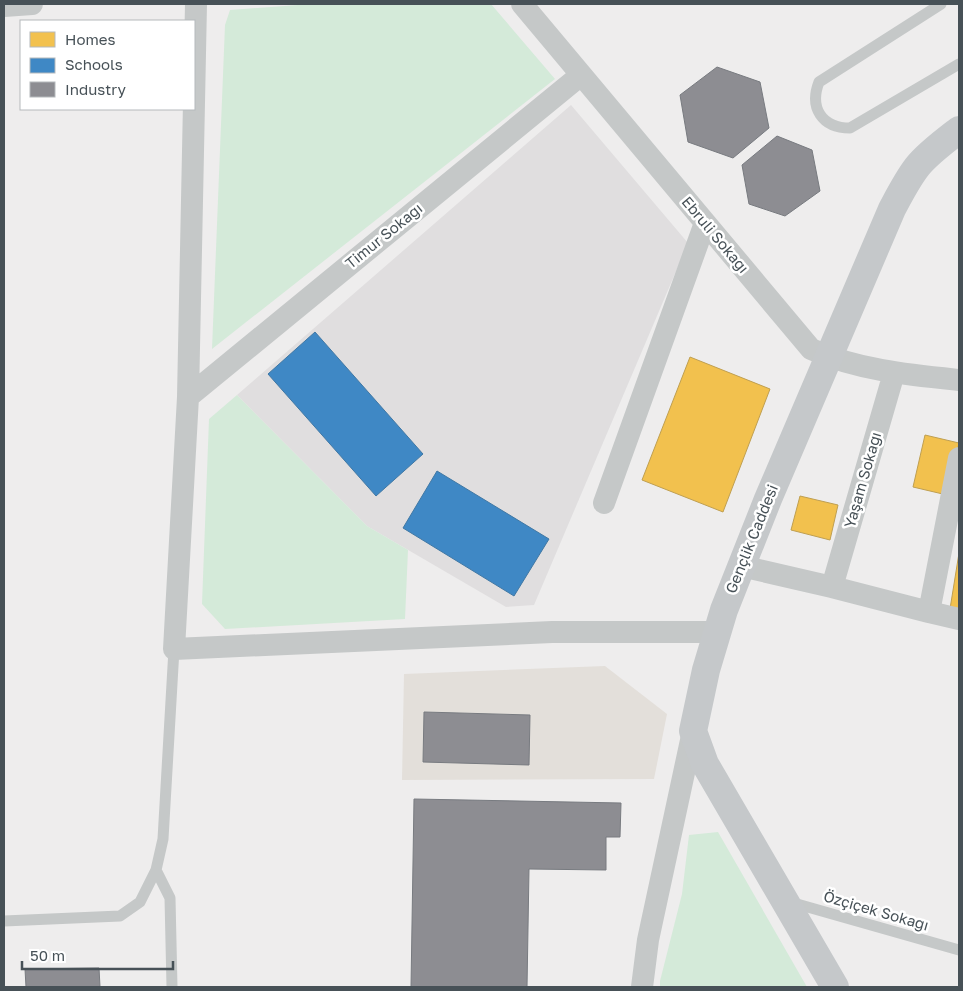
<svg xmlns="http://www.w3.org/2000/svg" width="963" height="991" viewBox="0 0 963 991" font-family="'Golos Text',sans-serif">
  <rect width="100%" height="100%" fill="#eeeded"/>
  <path fill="#e3dfda" d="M605,666L667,714L654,779L402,780L404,674Z"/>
  <path fill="#e0dedf" d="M571,105L688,243L534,605L506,607L367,526L237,395Z"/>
  <path fill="#d4ead9" d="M311,4H491L555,79L212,349L225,25L230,10Z
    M237,395L367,526L408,550L405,619L225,629L202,604L209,419Z
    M718,832L807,987H660V981L682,894L689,835Z"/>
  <path fill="#f2c14e" stroke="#bf9f51" d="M690,357L770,389L723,512L642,480Z
    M925,435L959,443L947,495L913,487Z
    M800,496L838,505L830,540L791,530Z
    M959,553V611L950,609Z"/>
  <path fill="#3f88c5" stroke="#4178a4" d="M315,332L423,454L376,496L268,374Z
    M437,471L549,539L514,596L403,528Z"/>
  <path fill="#8d8d92" stroke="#787b80" d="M717,67L760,82L769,128L733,158L688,142L680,95Z
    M777,136L812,150L820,191L785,216L749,204L742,165Z
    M424,712L530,715L529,765L423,762Z
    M414,799L621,803L620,837H606V870L529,869L527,987H411Z
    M99,968L100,987H26L25,969Z"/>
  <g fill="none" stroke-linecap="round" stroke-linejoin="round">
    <path stroke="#c5c8c8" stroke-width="11" d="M941,4L819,82C809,108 822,128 850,128L959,64
      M156,870L170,898L172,987
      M790,902L959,950
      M4,921L120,916L140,902L156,870L163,839L174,649"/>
    <path stroke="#c5c8c8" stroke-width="22" d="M196,4L188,397L174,649L552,632H718
      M522,4L811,349C857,370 910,375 959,380
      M4,6L32,4
      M188,397L581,75
      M604,503L705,223
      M741,566L832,587L929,612L959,619
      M832,587L894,373
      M929,612L959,458
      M642,987L648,940L693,731"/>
    <path stroke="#c5c8ca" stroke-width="28" d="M835,987L705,764L693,731L706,670L724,610L768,499L892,209C900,194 907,180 917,167C927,154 946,140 959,130"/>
  </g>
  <g text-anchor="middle" stroke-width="5" stroke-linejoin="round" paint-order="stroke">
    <g font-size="15" fill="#475157" stroke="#fff">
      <text transform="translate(715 235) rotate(50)" y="5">Ebruli Sokağı</text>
      <text transform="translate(384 236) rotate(-39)" y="5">Timur Sokağı</text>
      <text transform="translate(863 480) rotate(-74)" y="5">Yaşam Sokağı</text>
      <text transform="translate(752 539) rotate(-68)" y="5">Gençlik Caddesi</text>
      <text transform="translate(876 911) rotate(16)" y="5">Özçiçek Sokağı</text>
    </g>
  </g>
  <rect width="963" height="991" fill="none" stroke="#475157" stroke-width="10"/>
  <rect x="20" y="20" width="175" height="90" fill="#ffffff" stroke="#b5b9bc"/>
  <rect x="30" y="32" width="25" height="15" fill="#f2c14e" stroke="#b5b9bc"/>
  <text x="65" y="45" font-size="15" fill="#475157">Homes</text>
  <rect x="30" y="58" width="25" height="15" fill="#3f88c5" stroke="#b5b9bc"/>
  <text x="65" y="70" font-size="15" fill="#475157">Schools</text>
  <rect x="30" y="82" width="25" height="15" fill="#8d8d92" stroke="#b5b9bc"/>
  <text x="65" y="95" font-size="15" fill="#475157">Industry</text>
  <path d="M22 961v8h151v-8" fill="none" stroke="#475157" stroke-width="2.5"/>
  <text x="30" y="961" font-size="15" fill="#475157" stroke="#ffffff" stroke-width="4" paint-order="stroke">50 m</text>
</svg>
